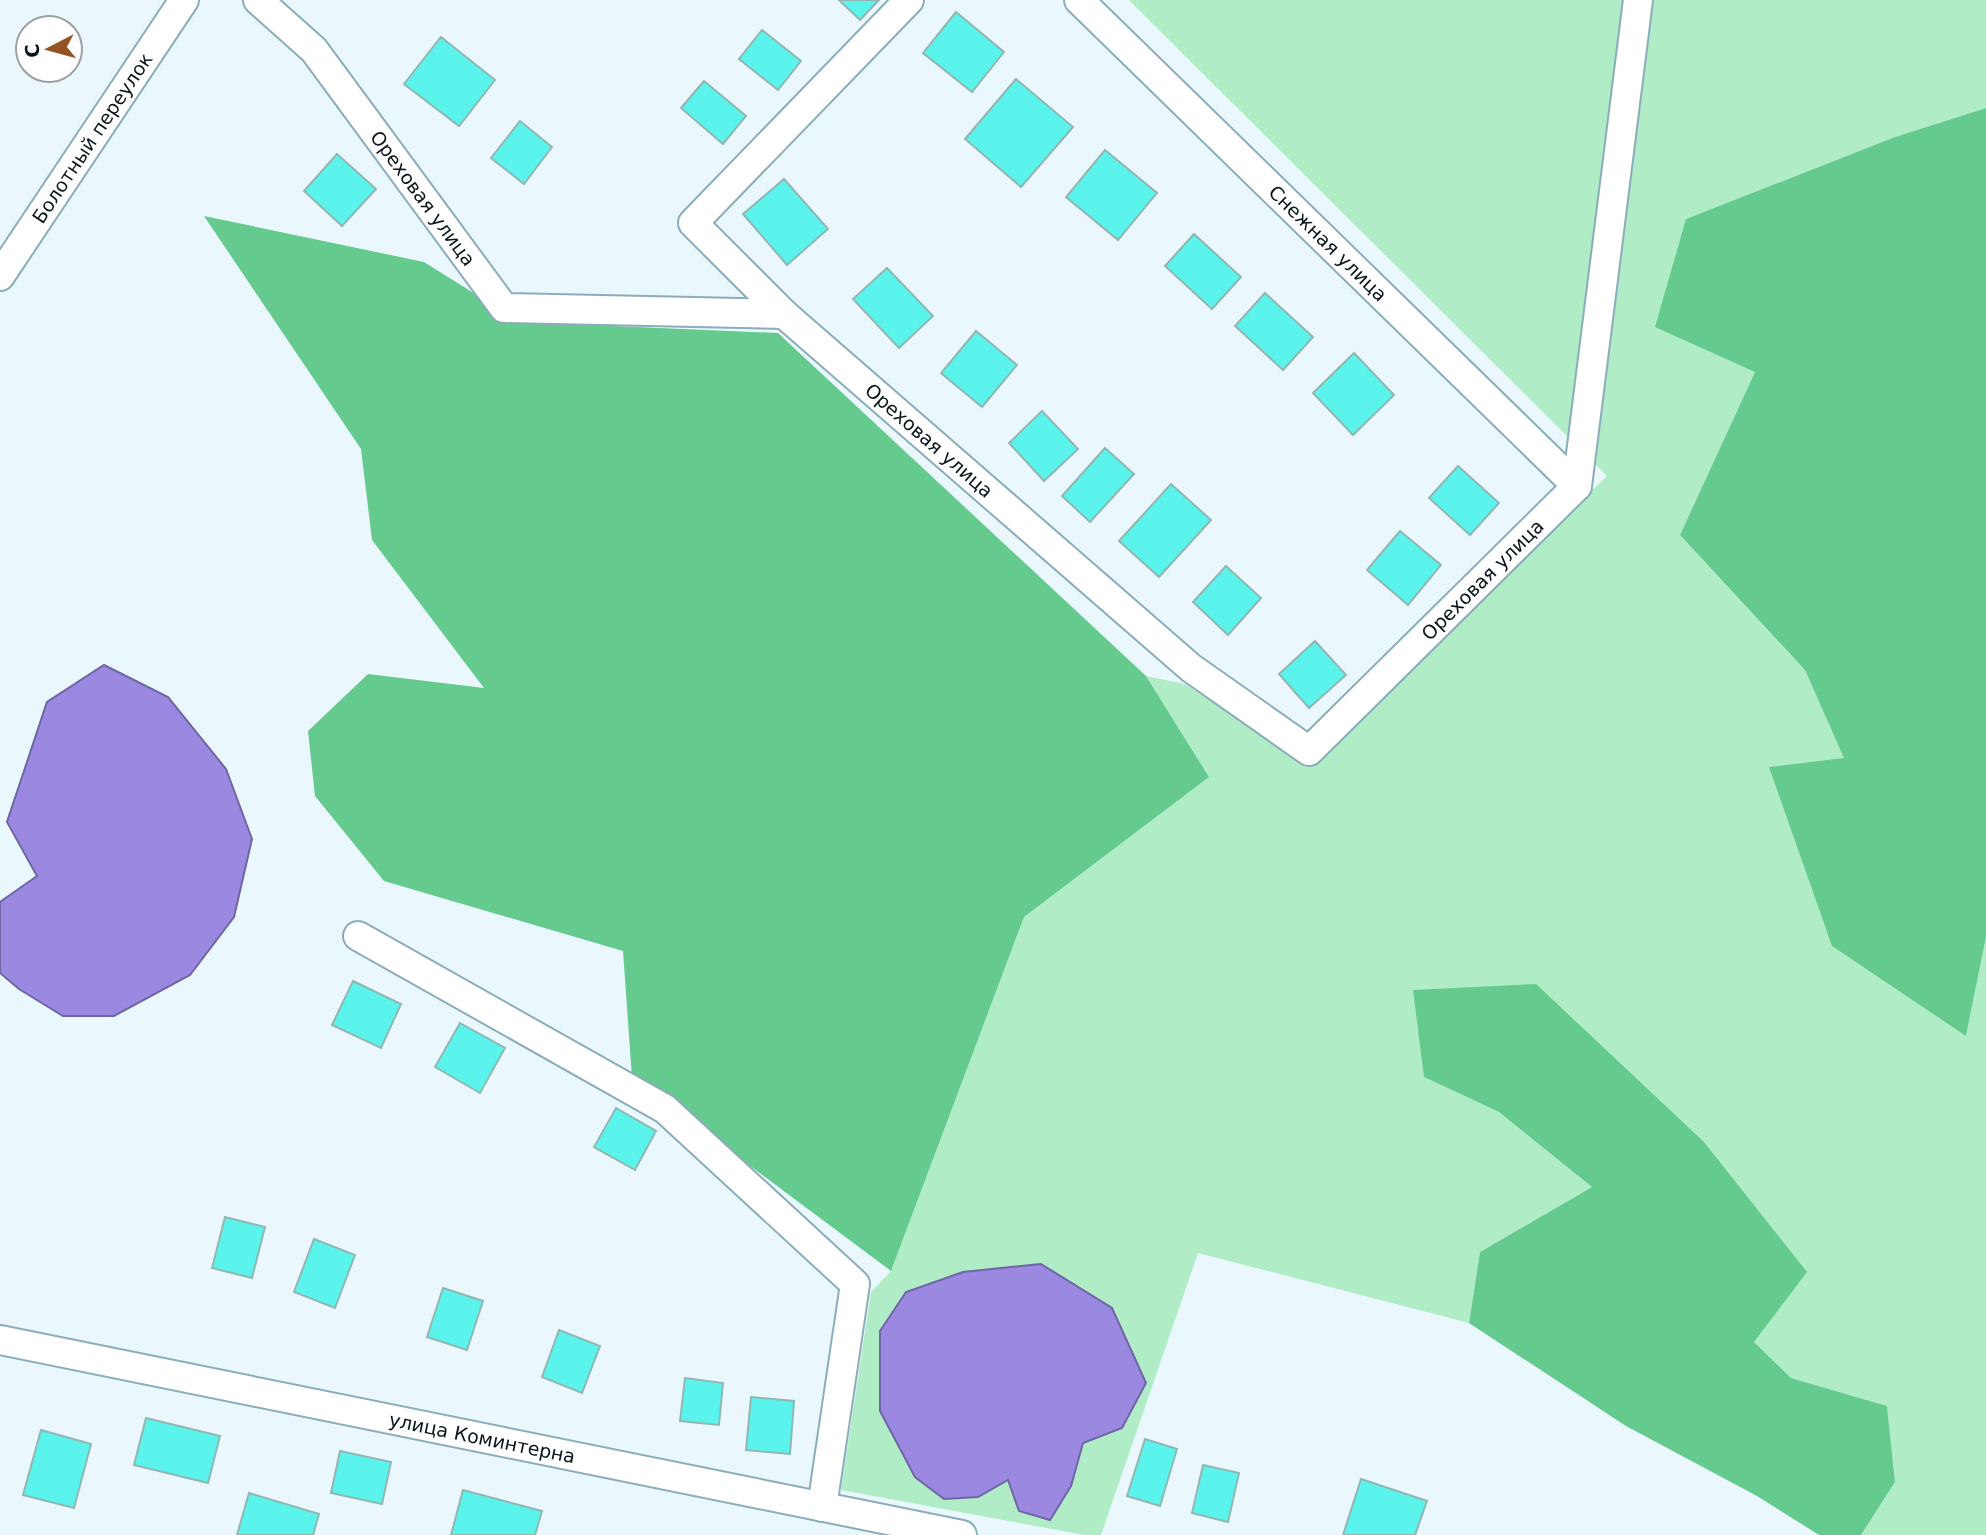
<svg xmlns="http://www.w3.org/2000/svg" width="1986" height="1535" viewBox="0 0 1986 1535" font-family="'DejaVu Sans',sans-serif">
  <rect width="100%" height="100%" fill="#eaf8fe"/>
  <path fill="#b0ecc5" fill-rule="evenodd" d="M1129,0H1986V108L1895,137L1686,219L1755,372L1680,535L1805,670L1845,759L1769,767L1966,1036L1986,937V1535H1861L1895,1482L1887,1406L1791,1378L1754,1342L1704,1142L1424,1077L1499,1112L1592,1187L1480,1252L1469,1323L1198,1253L1101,1535H1084L841,1490L871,1292L891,1271L1024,917L1209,777L1146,676L1185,684L1307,765L1607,476ZM1146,1383L1122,1428L1083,1443L1071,1486L1008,1480L978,1497Z"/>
  <path fill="#65ca8e" d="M1986,108V937L1966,1036L1832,946L1769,767L1844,758L1805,670L1680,535L1755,372L1655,327L1686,219L1895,137Z
    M204,216L424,262L520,322L778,333L1146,676L1209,777L1024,917L891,1271L632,1078L623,951L384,881L315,796L308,731L368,674L484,688L372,540L361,449Z
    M1536,984L1704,1142L1807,1272L1754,1342L1791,1378L1887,1406L1895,1482L1861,1535H1819L1757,1496L1626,1426L1469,1323L1480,1252L1592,1187L1499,1112L1424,1077L1413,990Z"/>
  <path fill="#9b89e1" stroke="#6f66a5" stroke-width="2" d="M104,665L168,697L226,769L252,839L234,917L190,975L114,1016H63L19,989L0,973V902L37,876L7,822L47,702Z
    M1041,1264L1112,1308L1146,1383L1122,1428L1083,1443L1071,1486L1050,1520L1019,1511L1008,1480L978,1497L944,1499L915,1477L880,1411V1331L906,1292L963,1272Z"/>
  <path fill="#5bf4ec" stroke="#90b7b4" stroke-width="2" d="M839,0H879L860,20Z
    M956,12L1004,52L972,92L923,53Z
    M762,30L801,61L778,90L739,59Z
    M441,37L495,80L459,126L404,84Z
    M1016,79L1073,127L1021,187L965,139Z
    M704,81L746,116L723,144L681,108Z
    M520,121L552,147L524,184L491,158Z
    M1105,150L1157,193L1118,240L1066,197Z
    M337,154L376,189L342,226L304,191Z
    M784,179L828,229L787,265L743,214Z
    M1194,234L1241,277L1212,309L1165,266Z
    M887,268L933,316L899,348L853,299Z
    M1265,293L1313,337L1283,370L1235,326Z
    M976,331L1017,365L982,407L941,373Z
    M1354,353L1394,395L1353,435L1313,393Z
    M1042,411L1078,449L1044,481L1009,443Z
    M1105,448L1134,474L1090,522L1062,496Z
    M1458,466L1499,503L1470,535L1429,498Z
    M1171,484L1211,520L1159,577L1119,541Z
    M1400,531L1441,565L1408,605L1367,570Z
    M1226,566L1261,598L1228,635L1193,602Z
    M1315,641L1346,675L1309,708L1279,674Z
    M353,981L401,1004L381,1048L332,1025Z
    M460,1023L505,1048L480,1093L435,1067Z
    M616,1108L656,1131L635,1170L594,1147Z
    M225,1217L265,1227L252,1278L212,1268Z
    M314,1239L355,1255L335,1308L294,1292Z
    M443,1288L483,1301L467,1350L427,1337Z
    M559,1330L600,1346L582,1393L542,1377Z
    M685,1378L723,1383L719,1425L680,1421Z
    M751,1397L794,1401L790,1454L746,1450Z
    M146,1418L220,1436L208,1483L134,1465Z
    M41,1430L91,1444L74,1508L23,1495Z
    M1145,1439L1177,1449L1160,1506L1127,1496Z
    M340,1451L391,1462L382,1504L331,1493Z
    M1203,1465L1239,1473L1228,1522L1192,1513Z
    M1361,1479L1427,1501L1415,1535H1343Z
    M463,1490L542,1511L535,1535H451Z
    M249,1493L319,1514L313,1535H237Z"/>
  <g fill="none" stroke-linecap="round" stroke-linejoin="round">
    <defs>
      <g id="street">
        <path id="s1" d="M258,0L314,50L504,308L784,314L1191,668L1309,751L1577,486"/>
        <path id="s2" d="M1079,0L1577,486"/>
        <path id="s3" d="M0,276L184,0"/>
        <path d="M784,314L693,223L909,0"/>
        <path d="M1577,486L1638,0"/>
        <path d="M358,936L665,1109L855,1284L822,1507"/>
        <path id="s4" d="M0,1340L962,1535"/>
      </g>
    </defs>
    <use href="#street" stroke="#8badbb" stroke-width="32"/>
    <use href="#street" stroke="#fff" stroke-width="28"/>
  </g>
  <g text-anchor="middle" stroke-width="7" stroke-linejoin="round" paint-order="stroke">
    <g font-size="19" fill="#071419" stroke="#fff">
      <text dy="7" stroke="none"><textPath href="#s3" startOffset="166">Болотный переулок</textPath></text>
      <text dy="7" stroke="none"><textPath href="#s1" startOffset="259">Ореховая улица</textPath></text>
      <text dy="7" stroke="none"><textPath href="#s2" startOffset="348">Снежная улица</textPath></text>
      <text dy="7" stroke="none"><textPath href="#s1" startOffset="868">Ореховая улица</textPath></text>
      <text dy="7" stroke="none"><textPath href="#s1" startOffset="1603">Ореховая улица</textPath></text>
      <text dy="7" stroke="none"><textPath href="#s4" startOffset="492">улица Коминтерна</textPath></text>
    </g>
  </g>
  <g transform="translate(49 49) rotate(264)"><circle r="33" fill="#ffffff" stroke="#9ca1a3" stroke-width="2"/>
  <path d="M0-5L12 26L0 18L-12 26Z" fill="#955222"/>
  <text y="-10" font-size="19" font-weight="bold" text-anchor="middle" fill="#071419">С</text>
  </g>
</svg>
